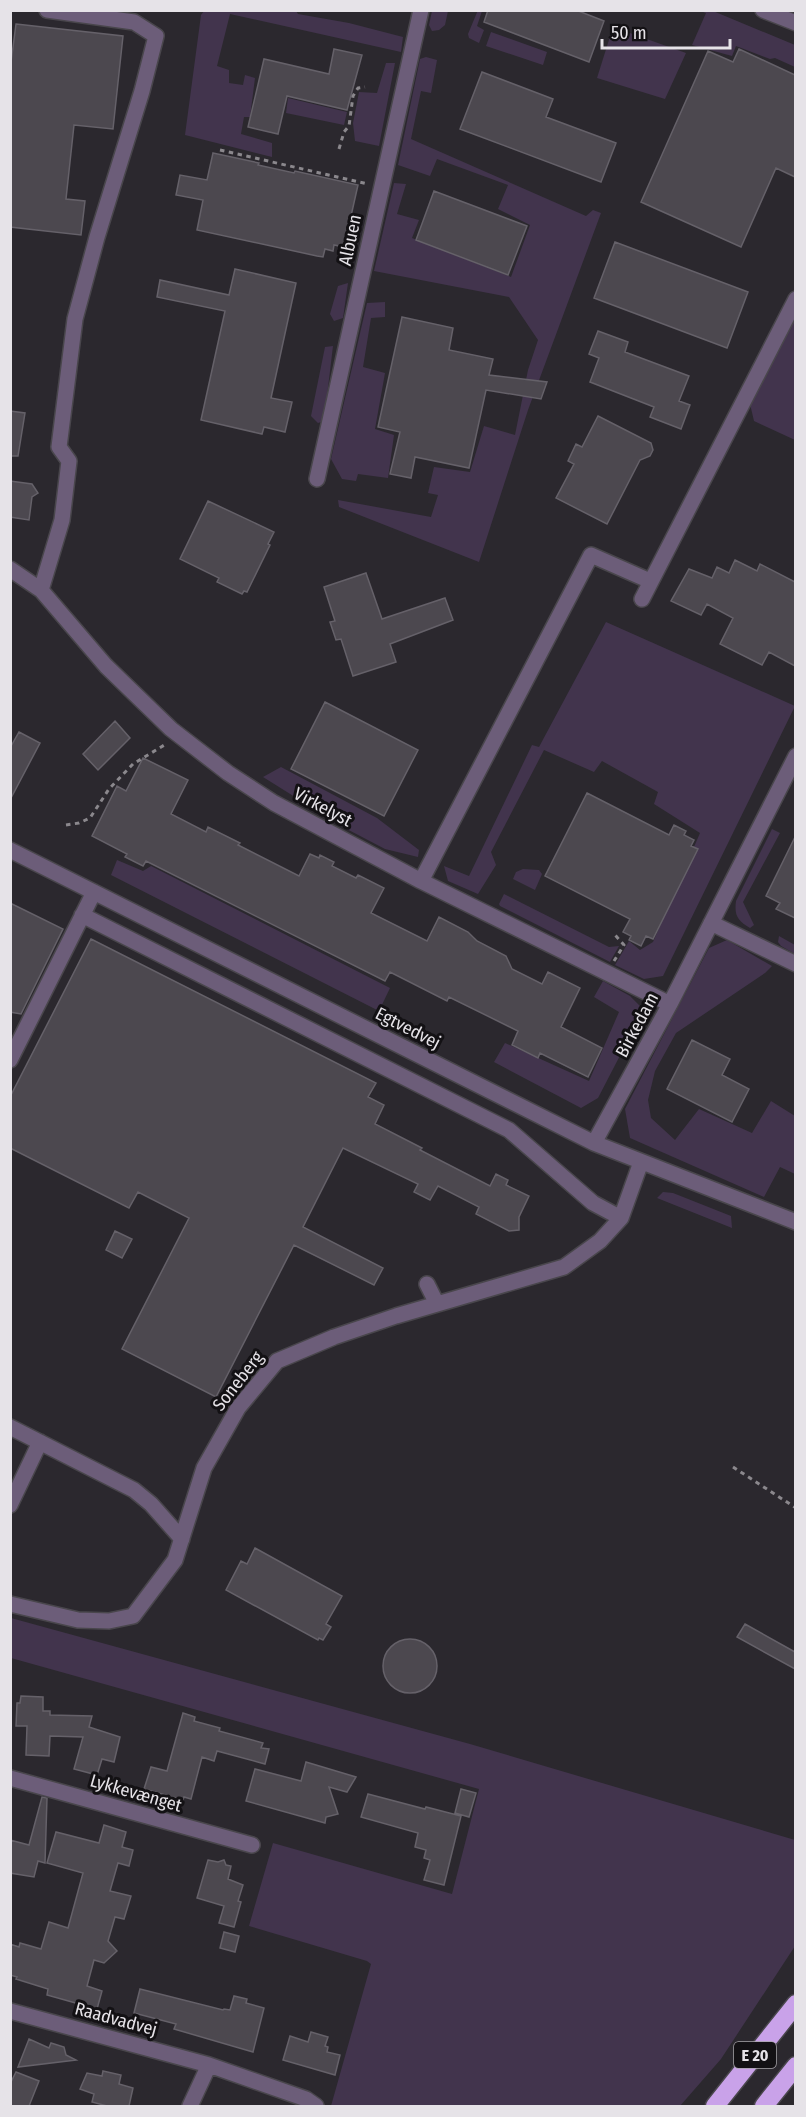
<svg xmlns="http://www.w3.org/2000/svg" width="806" height="2117" viewBox="0 0 806 2117" font-family="'Fira Sans Condensed',sans-serif">
  <rect width="100%" height="100%" fill="#2b282e"/>
  <path fill="#42344d" d="M478,10L482,11L477,26L484,30L479,43L469,38L468,34Z
    M204,11H296L298,14L349,23L403,37L401,52L230,14L217,66L229,70V83L243,85L245,75L255,78L250,117H244L241,134L272,143V157L185,135L201,15Z
    M432,11H448L445,25L439,30L432,31L429,25Z
    M700,11H713L795,45V67L775,58L770,59L736,46L732,56L692,45L706,13Z
    M613,27L686,53L665,99L597,78Z
    M491,32L547,52L543,65L486,46Z
    M426,57L437,60L431,93L421,91L411,139L586,216L593,210L601,213L528,410L479,562L339,507L338,500L431,517L438,495L428,493L434,467L470,472L484,426L515,435L528,370L538,340L509,297L374,271L394,183L406,184L397,214L419,220L412,238L511,277L530,225L498,209L508,185L437,159L430,176L398,165L420,59Z
    M386,63H395L379,146L355,141L353,123L359,92L377,93Z
    M288,98L347,112L344,125L286,113Z
    M348,283L343,318L334,321L330,314L338,286Z
    M385,302V317L371,318L363,367L385,373L375,429L394,435L388,478L358,474L356,481L342,479L331,459L367,303Z
    M795,316V440L754,421L750,404Z
    M333,346L324,421L318,423L311,416L325,347Z
    M606,622L795,706L663,976L644,979L615,965L629,941L640,950L653,942L700,833L654,804L658,792L602,761L594,772L544,750L491,852L496,865L478,894L448,881L444,866L469,876L532,745L539,747Z
    M281,767L377,818L419,850L418,857L385,849L343,827L263,777Z
    M772,829L780,833L743,902L754,925L750,928C738,921 734,916 736,901Z
    M117,860L143,871L151,866L390,988L379,1011L111,875Z
    M523,869L539,870L542,874L535,890L513,879L516,872Z
    M504,894L609,947L619,946L610,962L500,906L499,904Z
    M779,936L795,945V954L781,946L778,942Z
    M727,940L772,966L765,973L676,1033L655,1071L648,1100L651,1118L675,1140L699,1109L752,1133L771,1101L795,1116V1174L780,1167L764,1197L630,1138L625,1109L709,948Z
    M603,981L630,996L640,1006L641,1015L598,1098L581,1108L494,1062L505,1043L589,1081L619,1012L594,997Z
    M663,1192L673,1193L731,1216L732,1228L657,1198Z
    M11,1618L470,1744L795,1840V1946L721,2059L680,2106H331L371,1964L367,1961L249,1926L273,1843L452,1894L479,1789L11,1658Z"/>
  <path fill="#4c484f" stroke="#656169" stroke-width="1.5" d="M488,10H576L604,21L589,62L484,22Z
    M16,24L123,36L113,129L74,125L66,199L85,201L81,235L10,227V70Z
    M334,49L362,55L347,110L287,96L278,134L248,127L264,59L329,74Z
    M739,49L795,75V177L776,168L741,247L641,202L708,51L733,62Z
    M482,72L553,99L546,117L616,143L601,182L460,129Z
    M213,153L259,163L258,165L294,173L295,171L358,185L344,247L334,245L333,251L325,249L323,257L317,256L197,230L203,200L176,195L180,175L207,180Z
    M434,191L527,226L508,275L416,240Z
    M615,242L748,292L727,348L594,298Z
    M235,269L296,283L271,398L292,402L285,432L264,427L262,434L201,420L225,311L157,297L160,280L229,295Z
    M402,317L453,328L449,350L493,359L489,375L547,382L541,399L486,390L469,468L415,457L411,478L390,474L400,432L378,427Z
    M598,331L628,342L625,352L689,376L679,401L690,405L681,429L650,417L654,407L590,382L599,358L589,354Z
    M10,411L25,413L18,456H10Z
    M598,416L651,443L653,450L650,456L640,460L607,524L556,498L574,464L568,461L576,444L582,447Z
    M10,481L32,484L38,493L32,497L29,520L10,517Z
    M208,501L274,532L268,544L270,545L247,592L244,591L242,594L217,582L219,578L180,559Z
    M735,560L757,571L760,564L795,582V666L769,652L762,665L720,644L733,618L707,604L701,615L671,601L689,569L712,578L717,567L729,573Z
    M366,573L382,619L445,598L453,620L390,644L396,662L353,676L341,639L336,640L330,622L335,621L324,587Z
    M325,702L418,750L384,816L291,769Z
    M115,721L130,738L98,770L83,754Z
    M19,732L40,743L10,800V748Z
    M143,758L188,780L171,814L206,832L208,827L240,843L238,845L299,876L310,854L319,858L320,855L334,862L332,866L356,878L358,875L384,888L371,913L427,941L439,917L468,932L477,941L506,956L512,969L542,984L548,972L580,988L561,1027L602,1048L588,1077L540,1053L538,1058L512,1045L518,1031L449,997L447,1001L390,972L385,981L146,861L143,866L125,857L127,854L92,836L117,786L126,791Z
    M587,793L669,835L674,825L686,831L684,835L694,840L691,846L698,849L653,939L646,936L641,946L629,940L631,936L623,932L630,919L545,876Z
    M795,837V918L776,909L780,903L766,896Z
    M10,903L63,929L21,1014L10,1012Z
    M91,939L376,1083L368,1097L384,1105L375,1124L422,1148L420,1150L490,1186L496,1174L508,1180L506,1185L529,1196L519,1217V1230L509,1231L476,1214L479,1207L438,1186L430,1200L414,1192L418,1184L343,1148L303,1227L383,1268L374,1285L294,1245L216,1397L122,1349L189,1218L138,1192L129,1208L10,1148V1097Z
    M692,1040L730,1059L722,1075L749,1089L732,1122L667,1089Z
    M115,1231L132,1239L122,1258L106,1250Z
    M255,1548L342,1596L326,1624L331,1627L323,1640L319,1638L318,1640L226,1590L241,1561L247,1564Z
    M745,1624L795,1652V1669L737,1637Z
    M383 1666a27 27 0 1 1 54 0a27 27 0 1 1-54 0Z
    M21,1696L43,1697V1711H50V1715L92,1716L89,1727L120,1737L114,1762L102,1759L97,1775L74,1769L83,1737L50,1736L49,1756L26,1755L27,1726H16L17,1703H20Z
    M183,1713L195,1717L194,1721L220,1728L219,1731L263,1743L261,1748L269,1749L265,1764L217,1751L214,1761L202,1757L191,1799L184,1797L183,1800L144,1789L151,1767L167,1771Z
    M306,1762L356,1777L347,1792L329,1787L338,1814L326,1817L325,1823L246,1801L255,1769L301,1781Z
    M461,1789L476,1793L469,1817L455,1813Z
    M368,1794L425,1809L426,1807L461,1816L444,1885L424,1880L430,1860L424,1858L426,1850L415,1847L418,1833L361,1817Z
    M42,1797L47,1798L45,1863L38,1861L34,1877L10,1873V1840L29,1845Z
    M104,1825L126,1832L122,1847L133,1850L129,1866L118,1863L110,1891L131,1896L124,1919L115,1917L108,1941L117,1951L104,1963L94,1960L87,1986L102,1991L97,2009L47,1995L48,1989L16,1979L17,1977L10,1975V1944L19,1947L20,1943L41,1949L49,1922L68,1928L83,1873L47,1863L56,1832L99,1843Z
    M208,1860L218,1862L224,1860L226,1865L231,1866L228,1879L243,1885L238,1901L241,1902L234,1927L219,1923L224,1906L197,1898Z
    M224,1932L239,1936L235,1952L220,1948Z
    M140,1989L223,2010L224,2009L230,2010L234,1996L247,1999L246,2003L264,2008L253,2052L174,2029L176,2024L134,2013Z
    M311,2032L328,2037L325,2046L328,2047L327,2052L340,2055L335,2075L283,2060L290,2036L308,2042Z
    M29,2039L49,2048L51,2043L64,2047L66,2055L76,2060L18,2067Z
    M103,2071L121,2075L119,2084L133,2088L129,2106H107L92,2102L94,2094L80,2089L87,2073L102,2076Z
    M16,2072L39,2081L29,2106H10V2084Z"/>
  <g fill="none" stroke-linecap="round" stroke-linejoin="round">
    <defs>
      <path id="minor" d="M763,10L796,23
        M317,479L421,10
        M10,569L41,590L106,666L171,729L228,773L274,803L421,881L670,1004
        M41,590L62,520L69,461L59,447L75,319L97,237L142,91L156,36L134,22L47,10
        M642,599L796,299
        M10,850L594,1143L796,1222
        M421,881L591,555L650,581
        M82,915L509,1130L593,1203L621,1218
        M711,923L796,964
        M10,1060L94,892
        M594,1143L670,1004L796,756
        M427,1284L437,1304
        M10,1427L134,1490L151,1504L182,1539
        M10,1505L40,1442
        M10,1604L78,1620L109,1621L133,1616L175,1560L204,1468L238,1408L277,1361L334,1337L396,1316L564,1267L600,1241L621,1218L641,1162
        M10,1778L252,1845
        M10,2011L209,2065L306,2099L316,2106
        M190,2106L209,2065"/>
      <path id="highway" d="M715,2106L796,2004
        M764,2106L796,2066"/>
    </defs>
    <use href="#minor" stroke="#49464c" stroke-width="18"/>
    <use href="#highway" stroke="#49464c" stroke-width="21"/>
    <path stroke="#8b888d" stroke-width="3" stroke-dasharray="4.5 4.5" stroke-linecap="butt" d="M339,149L344,132L349,126L353,96L358,88L365,87
      M220,150L368,184
      M66,825L79,823L90,818L109,789L133,764L166,744
      M614,961L624,945L615,935
      M733,1467L796,1508"/>
    <use href="#minor" stroke="#6c5d79" stroke-width="15"/>
    <use href="#highway" stroke="#c9a2e9" stroke-width="18"/>
  </g>
  <g text-anchor="middle" stroke-width="6" stroke-linejoin="round" paint-order="stroke">
    <rect fill="#131114" stroke="#a7a4a8" stroke-width="1.5" x="734" y="2042" width="42" height="26" rx="4.5"/>
    <g font-size="16" font-weight="bold" fill="#e6e3e8">
      <text x="755" y="2061">E 20</text>
    </g>
    <g font-size="18" fill="#e6e3e8" stroke="#131114">
      <text transform="translate(350 240) rotate(-78)" y="6">Albuen</text>
      <text transform="translate(323 807) rotate(28)" y="6">Virkelyst</text>
      <text transform="translate(637 1025) rotate(-62)" y="6">Birkedam</text>
      <text transform="translate(408 1028) rotate(27)" y="6">Egtvedvej</text>
      <text transform="translate(238 1381) rotate(-52)" y="6">Soneberg</text>
      <text transform="translate(136 1793) rotate(16)" y="6">Lykkevænget</text>
      <text transform="translate(116 2019) rotate(15)" y="6">Raadvadvej</text>
    </g>
  </g>
  <rect width="806" height="2117" fill="none" stroke="#e6e3e8" stroke-width="24"/>
  <path d="M602 39v9h128v-9" fill="none" stroke="#e6e3e8" stroke-width="3"/>
  <text x="611" y="39" font-size="18" fill="#e6e3e8" stroke="#131114" stroke-width="4.5" paint-order="stroke">50 m</text>
</svg>
